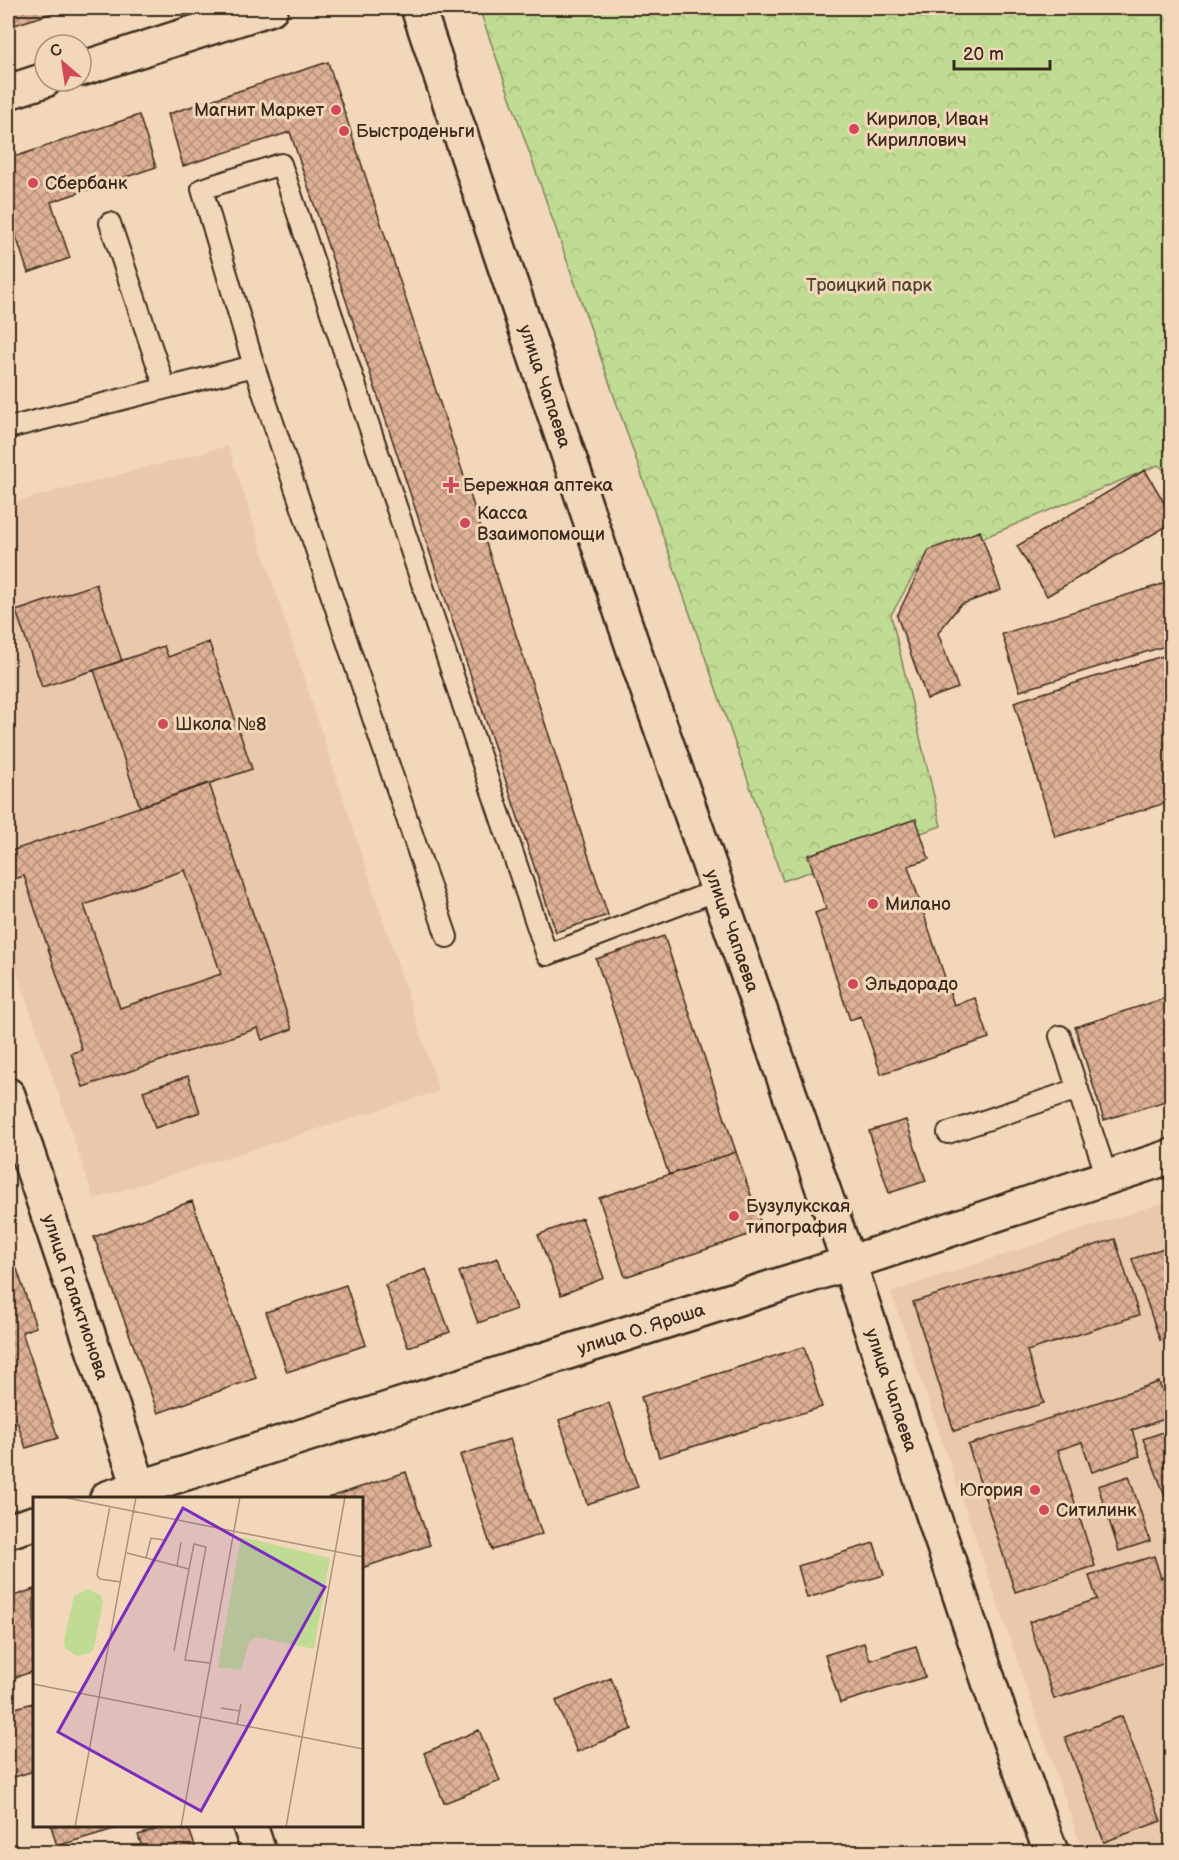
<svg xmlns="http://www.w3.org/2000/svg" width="1179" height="1860" viewBox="0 0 1179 1860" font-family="'Balsamiq Sans',sans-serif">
  <defs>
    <pattern id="park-crowns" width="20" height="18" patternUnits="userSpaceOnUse" patternTransform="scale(1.5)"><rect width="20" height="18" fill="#c0dc94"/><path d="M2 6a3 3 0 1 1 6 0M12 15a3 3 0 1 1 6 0" fill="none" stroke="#a6bd7f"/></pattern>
    <pattern id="building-cross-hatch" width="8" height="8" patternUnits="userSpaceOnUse" patternTransform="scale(1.5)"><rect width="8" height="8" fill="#deb095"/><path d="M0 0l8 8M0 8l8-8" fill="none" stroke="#b58f79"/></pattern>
  </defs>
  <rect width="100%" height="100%" fill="#f3d7ba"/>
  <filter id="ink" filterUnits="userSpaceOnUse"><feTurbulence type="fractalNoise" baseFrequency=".0167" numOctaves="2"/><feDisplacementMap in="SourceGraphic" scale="12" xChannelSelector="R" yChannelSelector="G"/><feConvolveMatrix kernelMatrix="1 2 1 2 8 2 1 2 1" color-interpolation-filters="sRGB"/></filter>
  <g filter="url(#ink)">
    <path fill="#e9c8ac" d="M228,446L439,1091L94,1199L8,945V504Z
      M1171,1200V1852H1083L891,1292Z"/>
    <path fill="url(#park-crowns)" stroke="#7e8359" stroke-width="1.5" d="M479,8H1171V475L1158,465L920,564L891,615L941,826L783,881Z"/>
    <path fill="url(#building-cross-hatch)" stroke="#3b2a1e" stroke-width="1.5" fill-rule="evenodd" d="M8,8H69L8,27Z
      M328,62L608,915L556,932L290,132L183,166L168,114Z
      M139,115L156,167L51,202L70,258L28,273L8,211V159Z
      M1145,470L1172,516V523L1047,596L1017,546Z
      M980,531L1001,590L960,605L938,633L958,688L927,699L897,616L929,550Z
      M1172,581V644L1020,691L1002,634Z
      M96,584L122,661L42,687L16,611Z
      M209,642L252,769L140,807L94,670L164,646L168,657Z
      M1172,653V801L1055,837L1014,702Z
      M209,783L292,1029L262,1040L258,1028L83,1087L71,1053L82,1050L24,876L11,880L8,869V852ZM185,870L221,974L120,1008L84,905Z
      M916,819L929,859L908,866L954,1005L975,998L989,1038L881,1074L861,1016L850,1020L815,913L826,909L808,855Z
      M664,936L736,1152L669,1175L596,959Z
      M1172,996V1099L1104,1120L1075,1027Z
      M188,1076L200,1112L155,1128L143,1091Z
      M906,1120L926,1181L889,1193L869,1131Z
      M736,1152L763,1230L625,1277L599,1198Z
      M192,1201L256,1378L158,1413L94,1237Z
      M582,1218L604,1278L561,1295L538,1235Z
      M1115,1239L1139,1315L1027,1351L1044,1403L954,1431L913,1302Z
      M1172,1245V1337L1160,1340L1132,1259Z
      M498,1258L516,1309L478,1323L459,1272Z
      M17,1269L36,1327L22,1332L58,1438L26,1448L17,1422L8,1425V1273Z
      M426,1269L450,1332L408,1347L385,1285Z
      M346,1285L366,1345L287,1372L266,1312Z
      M804,1347L822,1407L659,1457L641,1397Z
      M1159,1382L1171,1417L1132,1430L1140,1456L1092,1472L1082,1442L1058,1450L1095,1566L1015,1592L968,1445Z
      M609,1403L638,1487L587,1504L559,1420Z
      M1172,1429V1514L1143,1439Z
      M510,1439L542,1534L492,1550L460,1455Z
      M406,1472L430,1545L362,1568V1498H328Z
      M1129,1476L1150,1541L1119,1551L1098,1486Z
      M874,1543L884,1575L807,1598L798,1566Z
      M1154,1556L1161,1578L1172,1575V1661L1054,1699L1029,1622L1097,1599L1089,1576Z
      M34,1589V1671L8,1680V1598Z
      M864,1643L870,1660L916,1646L925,1677L840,1703L825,1655Z
      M611,1678L632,1729L577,1752L556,1701Z
      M33,1703L34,1771L8,1779V1710Z
      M1122,1716L1161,1821L1104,1842L1065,1737Z
      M479,1730L500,1781L444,1803L424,1753Z
      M51,1826H124L57,1846Z
      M169,1826H188L197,1852H144L138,1835Z"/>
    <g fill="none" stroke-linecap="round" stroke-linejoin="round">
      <defs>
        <path id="service" d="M110,223L165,388
          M254,366L447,937
          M8,428L254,366L202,189L281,164L547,955L718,890
          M1060,1036L1107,1177
          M948,1133L1078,1089"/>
        <g id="minor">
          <path d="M81,69L271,8"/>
          <path d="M8,92L45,80"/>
          <path id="s1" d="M8,1095L143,1498"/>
          <path d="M250,1826L259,1852"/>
        </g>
        <g id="tertiary">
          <path id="s2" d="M418,8L641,671L849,1263L998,1709L1051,1852"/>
        </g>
        <g id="secondary">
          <path id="s3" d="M107,1498L849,1263L1172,1156"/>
          <path d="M8,1531L34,1523"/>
        </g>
      </defs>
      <use href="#service" stroke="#3b2a1e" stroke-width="24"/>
      <use href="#minor" stroke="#3b2a1e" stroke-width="38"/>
      <use href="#tertiary" stroke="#3b2a1e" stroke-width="38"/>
      <use href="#secondary" stroke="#3b2a1e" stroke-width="38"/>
      <use href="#service" stroke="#f3d7ba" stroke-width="20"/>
      <use href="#minor" stroke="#f3d7ba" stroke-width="33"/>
      <use href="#tertiary" stroke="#f3d7ba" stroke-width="33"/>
      <use href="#secondary" stroke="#f3d7ba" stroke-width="33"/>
    </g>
  </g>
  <g fill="#d1495b" stroke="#f3d7ba" stroke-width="2">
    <circle cx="336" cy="110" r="6"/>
    <circle cx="854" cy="129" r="6"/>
    <circle cx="344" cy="131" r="6"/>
    <circle cx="33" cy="183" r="6"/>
    <path d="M448 476h6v6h6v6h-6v6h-6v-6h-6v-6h6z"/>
    <circle cx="465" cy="523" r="6"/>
    <circle cx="163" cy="724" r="6"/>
    <circle cx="873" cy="904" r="6"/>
    <circle cx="853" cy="984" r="6"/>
    <circle cx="734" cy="1216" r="6"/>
    <circle cx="1035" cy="1490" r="6"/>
    <circle cx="1044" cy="1510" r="6"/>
  </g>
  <g text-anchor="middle" stroke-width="6" stroke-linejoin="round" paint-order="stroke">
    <g font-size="18" fill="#3b2a1e" stroke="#f3d7ba" text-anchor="start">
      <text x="324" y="116" text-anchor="end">Магнит Маркет</text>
      <text x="866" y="125">Кирилов, Иван<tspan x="866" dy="21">Кириллович</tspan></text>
      <text x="356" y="137">Быстроденьги</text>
      <text x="45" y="189">Сбербанк</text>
      <text x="463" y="491">Бережная аптека</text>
      <text x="477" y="519">Касса<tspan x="477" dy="21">Взаимопомощи</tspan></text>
      <text x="175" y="730">Школа №8</text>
      <text x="885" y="910">Милано</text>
      <text x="865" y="990">Эльдорадо</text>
      <text x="746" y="1212">Бузулукская<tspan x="746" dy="21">типография</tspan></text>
      <text x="1023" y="1496" text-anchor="end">Югория</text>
      <text x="1056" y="1516">Ситилинк</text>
    </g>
    <g font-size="18" fill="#4f4530" stroke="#f3d7ba">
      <text x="869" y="291">Троицкий парк</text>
    </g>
    <g font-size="18" fill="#3b2a1e" stroke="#f3d7ba">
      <text dy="6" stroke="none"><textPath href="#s2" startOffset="399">улица Чапаева</textPath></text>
      <text dy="6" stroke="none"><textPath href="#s2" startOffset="975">улица Чапаева</textPath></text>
      <text dy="6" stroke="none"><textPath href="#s1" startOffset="213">улица Галактионова</textPath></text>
      <text dy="6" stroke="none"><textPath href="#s3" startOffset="560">улица О. Яроша</textPath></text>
      <text dy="6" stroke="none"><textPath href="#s2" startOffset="1461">улица Чапаева</textPath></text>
    </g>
  </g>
  <g transform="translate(33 1497)">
    <rect width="330" height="330" fill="#f3d7ba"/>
    <path d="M55,92L67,98L70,104L61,151L57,156L44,159L32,151L31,144L41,99Z" fill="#c0dc94"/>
    <path d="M208,40L297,61L281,152L223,140L216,145L208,173L185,170Z" fill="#c0dc94"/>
    <path fill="none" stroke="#a9927c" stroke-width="1.5" d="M29,0L330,60M77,9L64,78L67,82L88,85M94,56L156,72L161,47L173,50L152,163L177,166M113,61L118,41L131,43M144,69L148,45M141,154L156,72M0,187L330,252M188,211L207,214M204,227L208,207M42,330L103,0M148,330L207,0M253,330L312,0"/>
    <path fill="#7b2cbf" fill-opacity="0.15" stroke="#7b2cbf" stroke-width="3" d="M150,11L292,90L168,314L25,235Z"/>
    <rect width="330" height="330" fill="none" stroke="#3b2a1e" stroke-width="3"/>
  </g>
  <rect width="1179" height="1860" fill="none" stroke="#f3d7ba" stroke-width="30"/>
  <rect x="15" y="15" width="1149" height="1830" fill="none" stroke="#3b2a1e" stroke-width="2" filter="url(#ink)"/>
  <g transform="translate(63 63) rotate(331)"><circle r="28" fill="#f3d7ba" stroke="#a9927c" stroke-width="1.5"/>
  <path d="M0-4.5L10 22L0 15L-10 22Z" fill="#d1495b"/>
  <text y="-9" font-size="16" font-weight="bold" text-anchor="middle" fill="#3b2a1e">С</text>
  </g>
  <path d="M954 60v9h96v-9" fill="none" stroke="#3b2a1e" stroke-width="3"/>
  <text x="963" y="60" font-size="18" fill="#3b2a1e" stroke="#f3d7ba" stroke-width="4.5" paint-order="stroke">20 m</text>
</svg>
